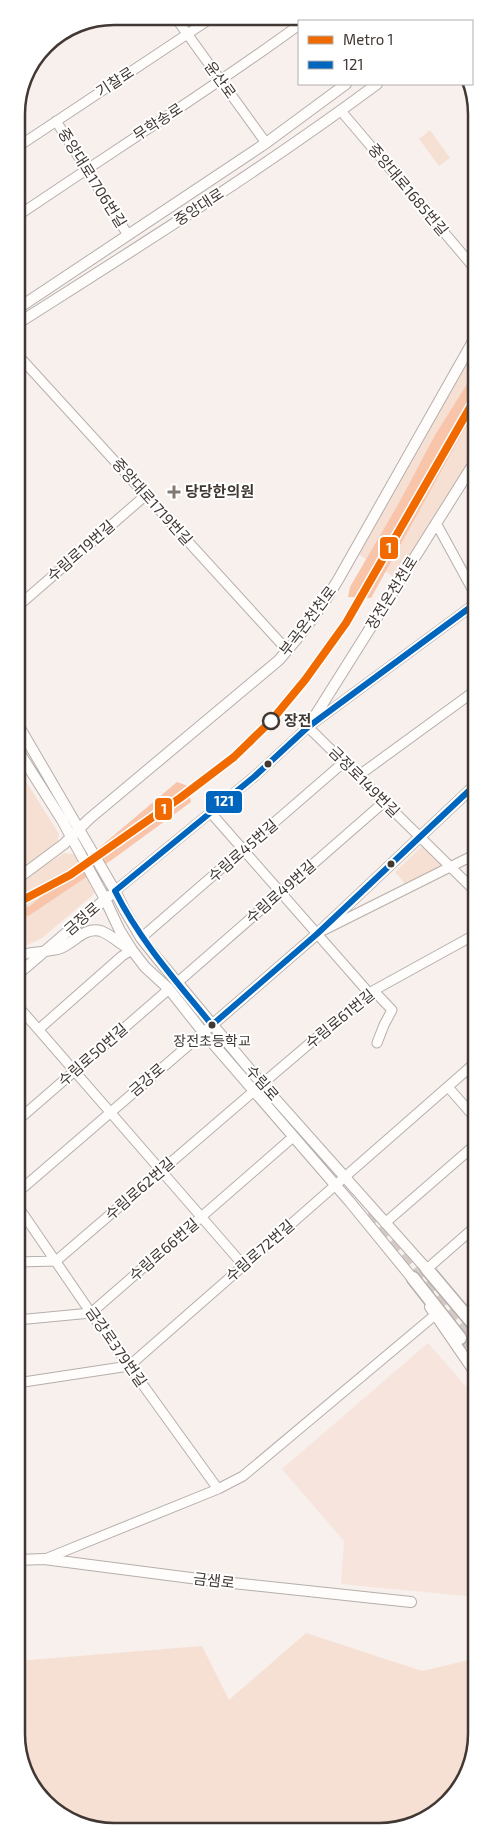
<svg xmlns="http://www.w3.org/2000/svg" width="493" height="1848" viewBox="0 0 493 1848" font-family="'Exo 2','Noto Sans KR',sans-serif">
  <rect width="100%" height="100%" fill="#f8f0ec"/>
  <path fill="#f7e5dd" d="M428,1343L476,1398V1597L341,1584L344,1541L282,1469Z"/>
  <path fill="#f6e0d4" d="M430,130L450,158L439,166L419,139Z
    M476,346V451L397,579L361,556L358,551Z
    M17,767L59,834L57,844L21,870L17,865Z
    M422,846L443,866L406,885L395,872Z
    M64,853L74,854L94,887V894L42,938L17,950V883Z
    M306,1633L422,1671L477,1658V1740L452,1799L392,1831L94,1830L45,1803L17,1747V1661L202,1646L229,1700Z"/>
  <path fill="#f8c4aa" d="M476,370V408L371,598L348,597L350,587L400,501L435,435Z
    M177,782L188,786L191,802L113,859L30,915L17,920V911L30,906Z"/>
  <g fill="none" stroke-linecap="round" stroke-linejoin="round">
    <path stroke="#d4cbc7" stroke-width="12" stroke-dasharray="12 6" stroke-linecap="butt" d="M78,841L112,894
      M370,1212L476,1343
      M460,1338L476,1361"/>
    <defs>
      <path id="minor" d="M175,17L266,143
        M354,18L356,21
        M305,21L310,18
        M341,111L476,270
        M56,121L128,235
        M16,148L213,17
        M16,217C110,153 207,92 299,25
        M17,354L287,650
        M436,523L476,596
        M17,607L146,495
        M308,727L476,892
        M358,776L476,690
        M211,813L369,993
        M115,891L255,776L308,727L476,603
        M324,930L476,854
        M141,938L344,762
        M17,957L29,953L45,951
        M178,982L384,802
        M374,991L392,1010L384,1025L377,1043
        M17,1005L244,1266
        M39,1029L122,956L132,950
        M262,1084L369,993L476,934
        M448,1087L476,1119
        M17,1121L169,989
        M17,1193L212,1025
        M17,1205L91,1313L218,1489
        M385,1223L476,1144
        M17,1262L56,1261L254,1091
        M427,1269L476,1226
        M471,1312L476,1307
        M17,1320L91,1313L293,1137
        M17,1383L129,1366L476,1062
        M45,1559L218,1489L243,1476L435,1315H441"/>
      <path id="major" d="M17,309L266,143L346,84
        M17,324C138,247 261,170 377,84
        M17,723L115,891L124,909L141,938L157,958L262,1084L432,1275
        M308,727L476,460
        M17,749L62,820L105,899L120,931L132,950L145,967L169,989L203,1032L350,1202L417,1284
        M17,879L64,844L89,819L279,660C301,635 321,609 338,580L476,336
        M46,951C50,950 57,950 61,948C75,942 84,927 101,931C111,935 119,943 128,948
        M17,975L109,896
        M212,1025L317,934L476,784
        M430,1307L476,1374
        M17,1560L44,1559L214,1581L411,1602"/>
      <path id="highway" d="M427,1269L475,1326
        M413,1278L460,1338"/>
    </defs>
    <use href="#minor" stroke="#b6aeaa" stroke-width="11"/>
    <use href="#major" stroke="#b6aeaa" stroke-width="12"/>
    <use href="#highway" stroke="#b6aeaa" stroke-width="15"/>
    <use href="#minor" stroke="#fefdfc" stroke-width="9"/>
    <use href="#major" stroke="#fefdfc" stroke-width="10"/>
    <use href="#highway" stroke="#fefdfc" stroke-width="12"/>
    <defs>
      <path id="bus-1" d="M476,603L308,727L255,776L115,891C140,941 177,982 212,1025L317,934L476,784"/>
    </defs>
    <use href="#bus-1" stroke="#fff" stroke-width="10"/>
    <use href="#bus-1" stroke="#0065bd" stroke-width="6"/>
    <defs>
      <path id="metro-1" d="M17,903L70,875L180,798L234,757L271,721L305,680L346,623L476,397"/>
    </defs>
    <use href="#metro-1" stroke="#fff" stroke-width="11"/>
    <use href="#metro-1" stroke="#f06a00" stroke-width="8"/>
  </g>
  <path fill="#827874" stroke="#fff" stroke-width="2" d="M171.5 484.5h5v5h5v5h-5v5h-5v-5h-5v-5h5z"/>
  <circle fill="#fff" stroke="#423833" stroke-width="2.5" cx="271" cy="721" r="8"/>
  <g fill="#423833" stroke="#fff" stroke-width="2">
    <circle cx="268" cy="764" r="4.5"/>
    <circle cx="391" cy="864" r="4.5"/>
    <circle cx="212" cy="1025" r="4.5"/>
  </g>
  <g text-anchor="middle" stroke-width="4" stroke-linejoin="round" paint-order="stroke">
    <g font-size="14" fill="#423833" stroke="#fff">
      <text x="212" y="1046">장전초등학교</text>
    </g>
    <g font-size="15" fill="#423833" stroke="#fff">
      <text transform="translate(220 80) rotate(54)" y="5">윤산로</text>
      <text transform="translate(115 82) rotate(-33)" y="5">기찰로</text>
      <text transform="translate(158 122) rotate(-33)" y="5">무학송로</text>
      <text transform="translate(92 178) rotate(58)" y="5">중앙대로1706번길</text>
      <text transform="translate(408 190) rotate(50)" y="5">중앙대로1685번길</text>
      <text transform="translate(199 207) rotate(-33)" y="5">중앙대로</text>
      <text transform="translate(152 502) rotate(48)" y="5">중앙대로1719번길</text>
      <text transform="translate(81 551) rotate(-41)" y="5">수림로19번길</text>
      <text transform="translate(392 593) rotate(-58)" y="5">장전온천천로</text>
      <text transform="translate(308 621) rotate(-53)" y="5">부곡온천천로</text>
      <text transform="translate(364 782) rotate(45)" y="5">금정로149번길</text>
      <text transform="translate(243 851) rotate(-41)" y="5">수림로45번길</text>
      <text transform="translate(281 892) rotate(-41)" y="5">수림로49번길</text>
      <text transform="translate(82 919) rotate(-41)" y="5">금정로</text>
      <text transform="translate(340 1019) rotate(-39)" y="5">수림로61번길</text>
      <text transform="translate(93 1055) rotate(-41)" y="5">수림로50번길</text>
      <text transform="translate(147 1080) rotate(-41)" y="5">금강로</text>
      <text transform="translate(262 1083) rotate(49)" y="5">수림로</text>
      <text transform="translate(140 1189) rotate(-41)" y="5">수림로62번길</text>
      <text transform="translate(164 1250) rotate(-41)" y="5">수림로66번길</text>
      <text transform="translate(260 1251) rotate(-41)" y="5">수림로72번길</text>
      <text transform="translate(116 1347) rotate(55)" y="5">금강로379번길</text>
      <text transform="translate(214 1581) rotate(7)" y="5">금샘로</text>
    </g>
    <g font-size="15" font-weight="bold" fill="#423833" stroke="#fff" text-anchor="start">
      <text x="185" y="497">당당한의원</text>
    </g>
    <g font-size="15" font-weight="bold" fill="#423833" stroke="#fff" text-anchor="start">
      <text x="284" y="726">장전</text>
    </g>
  </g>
  <path d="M0 0H493V1848H0ZM114 25H379A89 89 0 0 1 468 114V1734A89 89 0 0 1 379 1823H114A89 89 0 0 1 25 1734V114A89 89 0 0 1 114 25Z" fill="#fff" fill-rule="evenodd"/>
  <path fill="none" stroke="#423833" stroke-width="2.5" d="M114 25H379A89 89 0 0 1 468 114V1734A89 89 0 0 1 379 1823H114A89 89 0 0 1 25 1734V114A89 89 0 0 1 114 25Z"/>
  <g stroke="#fff" stroke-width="2">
    <rect x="379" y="536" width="20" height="24" rx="5" fill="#f06a00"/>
    <rect x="205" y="790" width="38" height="24" rx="5" fill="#0065bd"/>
    <rect x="154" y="797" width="19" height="24" rx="5" fill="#f06a00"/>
  </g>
  <g font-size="14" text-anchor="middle" font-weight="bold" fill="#fff">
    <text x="389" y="553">1</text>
    <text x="224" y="806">121</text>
    <text x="164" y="814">1</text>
  </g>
  <rect x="298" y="20" width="175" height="65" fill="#ffffff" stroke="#b3afad"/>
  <rect x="308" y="36" width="25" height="8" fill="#f06a00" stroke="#b3afad"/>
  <text x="343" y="45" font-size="15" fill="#423833">Metro 1</text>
  <rect x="308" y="61" width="25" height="8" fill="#0065bd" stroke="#b3afad"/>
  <text x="343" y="70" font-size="15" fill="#423833">121</text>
</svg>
